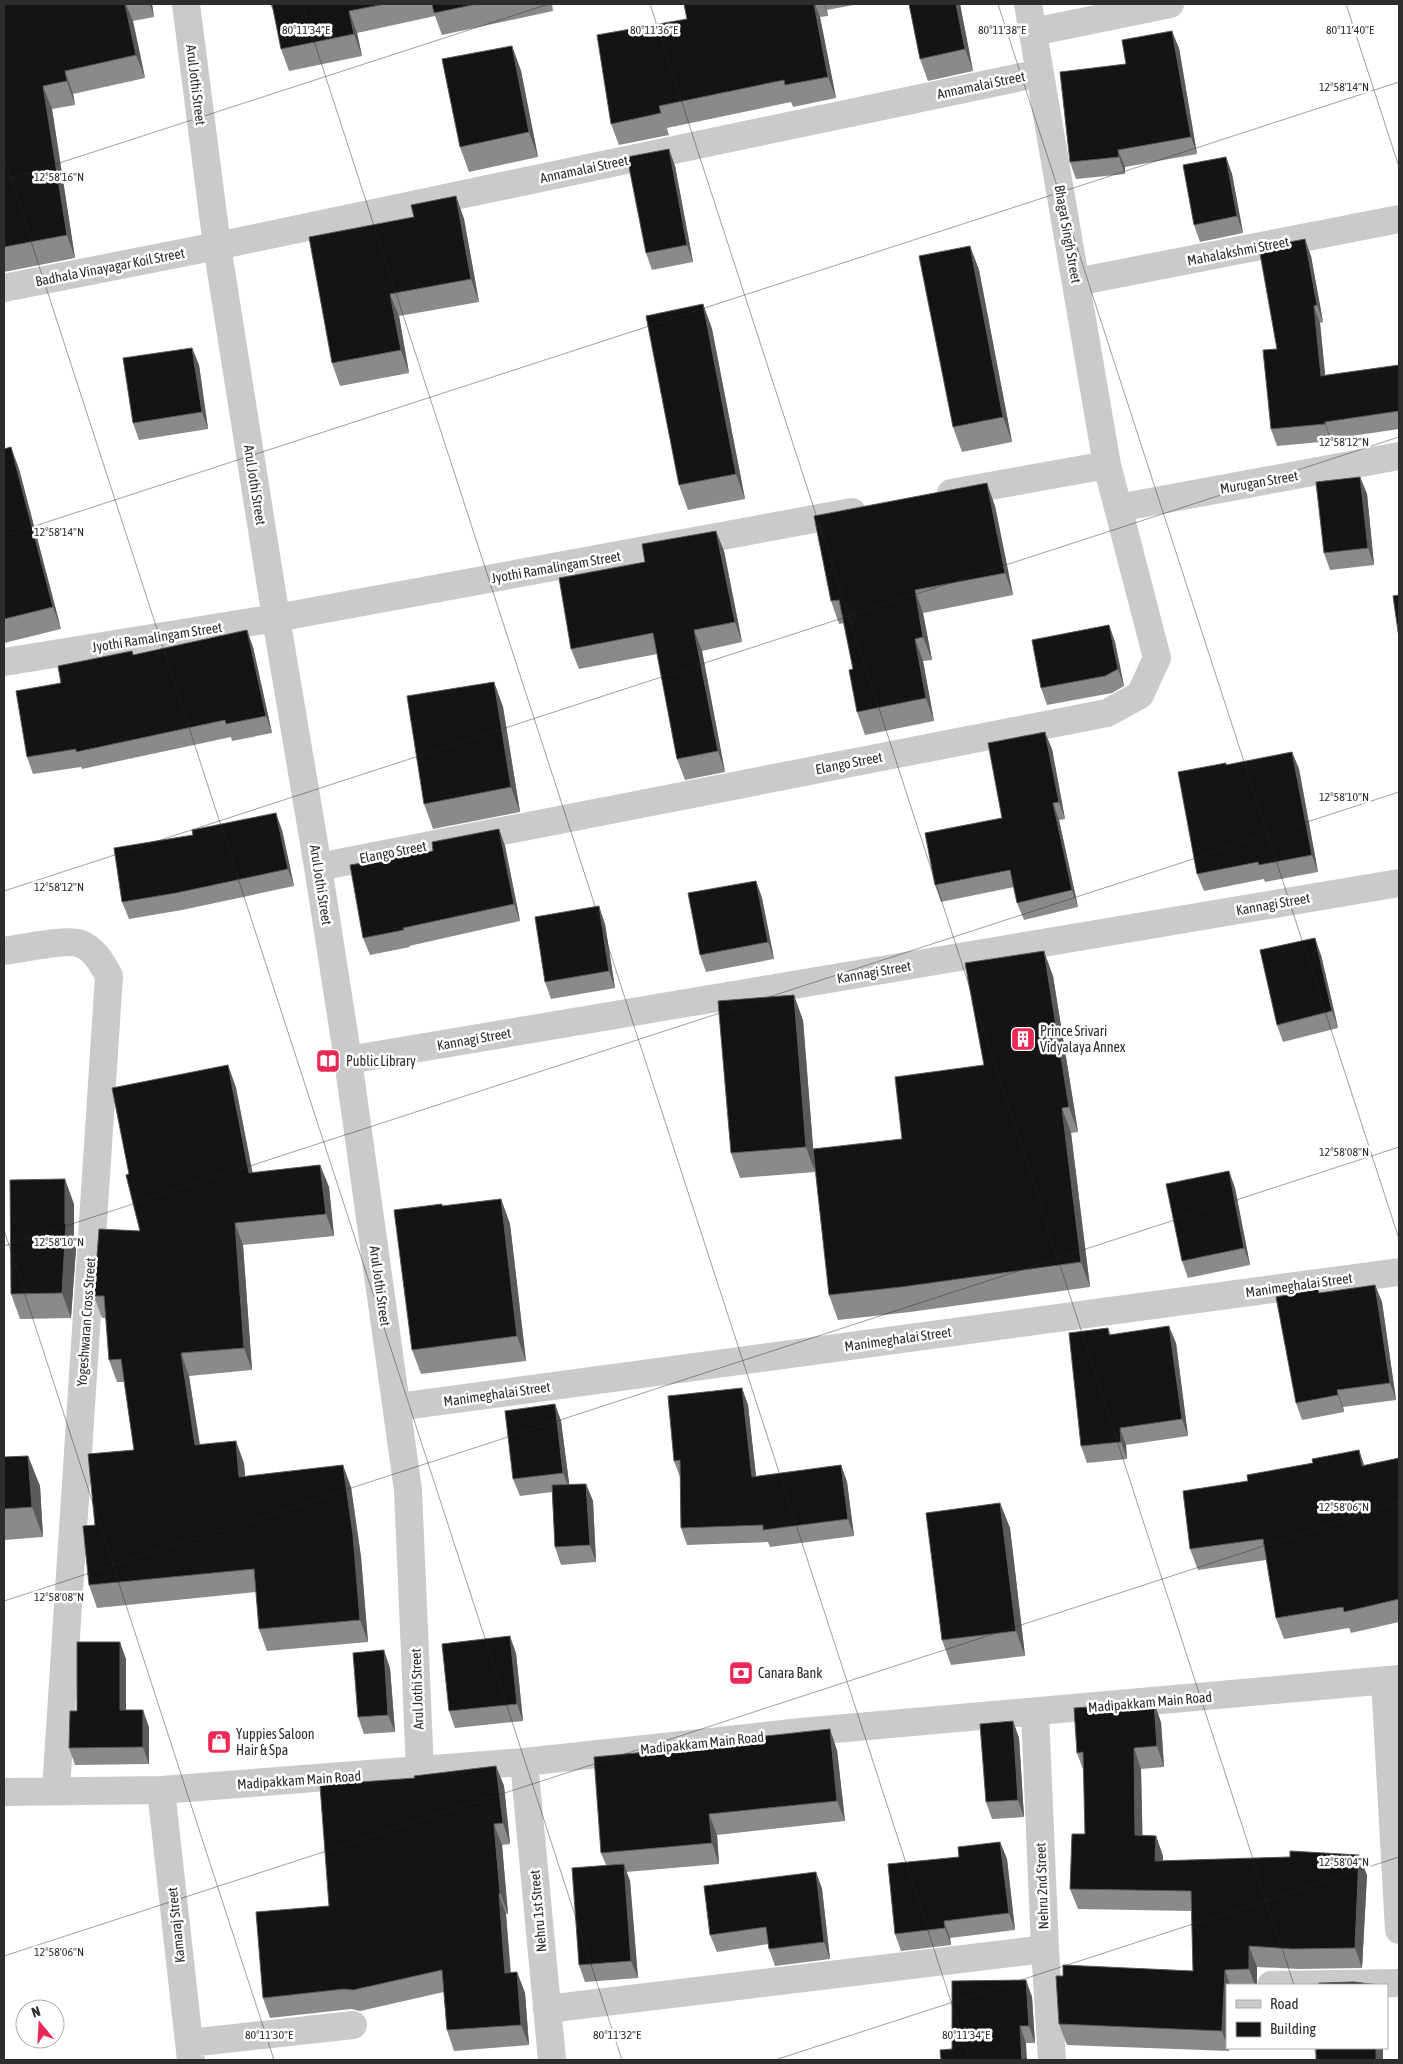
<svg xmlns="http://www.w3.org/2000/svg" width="1403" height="2064" viewBox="0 0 1403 2064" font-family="'Asap Condensed',sans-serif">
  <rect width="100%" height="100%" fill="#fff"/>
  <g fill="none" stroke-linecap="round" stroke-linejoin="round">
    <path stroke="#cacaca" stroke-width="28" d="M186,4L217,246L276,618L318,867L348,1060L408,1490L420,1770
      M1033,32L1170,4
      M1076,282L1399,219
      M4,288L217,246L1040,73
      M951,493L1107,465
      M1118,508L1399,456
      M4,662L276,618L852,512
      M318,867L1107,713L1140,695L1157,658L1107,465L1028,4
      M4,951C18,949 66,939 78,943C93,947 102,963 109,976L56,1790
      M348,1060L1399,883
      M397,1407L1399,1272
      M1385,1680L1399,1930
      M1035,1712L1045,1949L1052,2060
      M524,1762L552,2060
      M161,1790L191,2060
      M4,1792L161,1790L524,1762L801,1732L1399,1679
      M1271,1985L1399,1983
      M547,2009L1045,1949
      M189,2043L353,2025"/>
  </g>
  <path fill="#8a8a8a" d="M4,4H152L154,17L133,21L145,78L73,94L75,105L52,109L75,258L4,272Z
    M270,4H552L553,11L442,35L435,16L357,33L362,56L289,71L281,49L274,12Z
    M684,4H859L827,10L828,16L820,17L836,98L793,107L791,102L667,128L669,135L619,145L611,124L687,19Z
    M909,4H960L973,71L928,81L920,59Z
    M512,46L521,71L538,157L469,172L460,147Z
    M1179,48L1197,154L1125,167V174L1076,179L1070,162L1126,64Z
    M669,149L675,166L693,262L652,270L646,253Z
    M1226,157L1232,174L1243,233L1200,242L1194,225Z
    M456,196L464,219L479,302L399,316L409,373L340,386L332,363Z
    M970,246L979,270L1012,442L962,452L953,427Z
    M1311,256L1323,322L1320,323L1325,375L1399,365V429L1331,439V441L1277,446L1271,429L1277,349Z
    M703,304L712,329L745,499L688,510L679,485Z
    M192,348L199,365L208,429L139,440L133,423Z
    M11,447L19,469L61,629L4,643V449Z
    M1360,477L1367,494L1374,565L1330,570L1324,553Z
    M995,506L1013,595L923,613L932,660L923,661L934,721L865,735L857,712L853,669L844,623L839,624L831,601Z
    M724,551L742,642L702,651L725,772L685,780L677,759L657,654L579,669L571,649Z
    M1109,625L1115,642L1124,686L1112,693L1047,705L1041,688Z
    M253,647L272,733L232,741L231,737L82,769L81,767L33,774L27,757L61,683L134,655Z
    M494,682L503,707L520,812L433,829L424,804Z
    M1052,749L1065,819L1059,820L1078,907L1024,920L1017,903L1014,887L941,902L935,885L1002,818Z
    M1292,752L1299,769L1318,872L1265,882L1264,879L1204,891L1197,874L1227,765Z
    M499,829L505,846L520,921L409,946L410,947L370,955L363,938L433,851Z
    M282,830L294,886L182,910L129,919L122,902Z
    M756,881L762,898L774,959L706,972L700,955Z
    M605,924L615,988L551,999L545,982Z
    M1321,955L1338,1028L1283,1042L1277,1025Z
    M1053,976L1078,1132L1071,1133L1090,1287L910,1312L838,1320L829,1295L902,1139L984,1065Z
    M803,1020L815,1172L740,1178L731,1153Z
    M228,1065L236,1088L252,1173L320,1165L329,1187L334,1236L243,1245L252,1370L189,1376L200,1444L244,1463L245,1476L351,1487L361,1557L368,1642L267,1651L259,1629L256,1592L97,1608L89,1585L95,1525L134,1450L124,1382H117L109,1360L106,1318H102L94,1296L140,1231L129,1174Z
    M1229,1171L1235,1188L1250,1265L1188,1278L1182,1261Z
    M501,1199L510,1224L526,1361L421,1374L412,1350Z
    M74,1204V1245L76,1249L71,1318L20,1319L11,1294Z
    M1375,1285L1382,1302L1396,1400L1343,1407L1344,1412L1302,1420L1296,1403L1319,1293Z
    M1108,1328L1111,1335L1176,1343L1188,1436L1126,1445L1127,1459L1087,1463L1081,1446Z
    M742,1388L748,1405L756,1476L841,1465L847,1482L854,1536L770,1547L768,1542L687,1545L681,1528L680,1477L674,1461Z
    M555,1404L561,1421L569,1484H586L593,1501L596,1562L561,1565L555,1547L552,1492L520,1496L513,1479Z
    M1359,1450L1364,1465L1399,1458V1622L1351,1633L1349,1628L1284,1639L1276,1618L1266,1560L1198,1570L1190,1549L1248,1481Z
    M28,1456L40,1486L43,1537L4,1540V1457Z
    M1000,1503L1010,1528L1025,1656L951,1665L942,1640Z
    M516,1653L523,1721L455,1728L449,1711Z
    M126,1659V1710L149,1727V1764L75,1765L69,1748L77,1711Z
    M390,1668L395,1732L364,1734L358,1717Z
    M1013,1721L1019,1738L1024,1817L992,1819L986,1802Z
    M1161,1722L1164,1767L1141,1769L1142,1835L1156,1836L1163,1856V1861L1367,1875L1362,1968L1299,1969L1257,1967V1985H1227V2048H1229V2051L1067,2045L1059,2024L1193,1971L1192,1911L1078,1909L1070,1889L1085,1834L1084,1772L1077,1753Z
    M837,1750L845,1821L717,1835L719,1864L626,1872L630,1881L638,1978L585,1982L579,1965L606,1865L601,1853Z
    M496,1766L504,1786L510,1844L502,1845L508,1914H506L511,1973L517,1972L525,1993L529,2045L454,2051L447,2030L444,1992L360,2011L351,2009L270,2018L263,1998L329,1906L415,1778Z
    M1000,1842L1007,1859L1015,1930L950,1938L951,1945L901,1951L895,1934L959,1857Z
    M816,1872L822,1889L830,1959L775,1966L769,1949L768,1944L717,1952L710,1935Z
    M1026,1980L1032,1997L1035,2043H1026L952,2049Z"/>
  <path fill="#5a5a5a" d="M125,4H126L133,21L145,78L136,55Z
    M150,4H152L154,17Z
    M814,4H815L820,17L836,98L828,77Z
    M824,4H825L828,16Z
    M956,4H960L973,71L965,49Z
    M349,11L357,33L362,56L354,34Z
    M1172,31L1179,48L1197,154L1191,137Z
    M512,46L521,71L538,157L529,132Z
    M65,71L73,94L75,105L67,81Z
    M43,86L52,109L75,258L67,235Z
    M669,149L675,166L693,262L687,245Z
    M1118,150L1125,167V174L1119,157Z
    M1226,157L1232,174L1243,233L1237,216Z
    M456,196L464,219L479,302L471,279Z
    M1305,239L1311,256L1323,322L1317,305Z
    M970,246L979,270L1012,442L1003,417Z
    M390,294L399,316L409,373L401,350Z
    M703,304L712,329L745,499L736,474Z
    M1314,306L1320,323L1327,393L1321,376Z
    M192,348L199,365L208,429L202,412Z
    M1325,422L1331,439V441L1325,424Z
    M11,447L19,469L61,629L53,607Z
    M1360,477L1367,494L1374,565L1368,548Z
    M987,483L995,506L1013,595L1005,573Z
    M716,531L724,551L742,642L735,622Z
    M915,590L923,613L932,660L923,637Z
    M1109,625L1115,642L1124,686L1118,669Z
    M247,630L253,647L272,733L266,716Z
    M694,630L702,651L725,772L718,751Z
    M915,639L923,661L934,721L926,698Z
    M494,682L503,707L520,812L511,787Z
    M1045,732L1052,749L1065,819L1059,802Z
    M1292,752L1299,769L1318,872L1312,855Z
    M1053,803L1059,820L1078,907L1072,890Z
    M276,813L282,830L294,886L288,869Z
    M499,829L505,846L520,921L514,904Z
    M756,881L762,898L774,959L768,942Z
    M599,906L605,924L615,988L609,971Z
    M1315,938L1321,955L1338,1028L1332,1011Z
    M1044,951L1053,976L1078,1132L1069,1107Z
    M794,995L803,1020L815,1172L806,1147Z
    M228,1065L236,1088L257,1195L249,1173Z
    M1062,1108L1071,1133L1090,1287L1081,1262Z
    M320,1165L329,1187L334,1236L326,1214Z
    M1229,1171L1235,1188L1250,1265L1244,1248Z
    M65,1179L74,1204V1245L76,1249L71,1318L62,1293L65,1224Z
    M501,1199L510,1224L526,1361L517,1336Z
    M235,1223L243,1245L252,1370L244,1348Z
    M1375,1285L1382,1302L1396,1400L1390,1383Z
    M1169,1326L1176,1343L1188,1436L1182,1419Z
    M181,1353L189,1376L203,1467L195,1445Z
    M742,1388L748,1405L758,1494L752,1477Z
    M1337,1390L1343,1407L1344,1412L1338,1395Z
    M555,1404L561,1421L570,1490L563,1473Z
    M1120,1428L1126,1445L1127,1459L1121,1442Z
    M236,1441L244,1463L247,1499L239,1477Z
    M1359,1450L1366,1471L1362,1466Z
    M28,1456L40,1486L43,1537L32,1507Z
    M343,1465L351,1487L361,1557L368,1642L360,1620Z
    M841,1465L847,1482L854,1536L848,1519Z
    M586,1484L593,1501L596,1562L590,1545Z
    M1000,1503L1010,1528L1025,1656L1016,1631Z
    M510,1636L516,1653L523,1721L517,1704Z
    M120,1642L126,1659V1728L120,1710Z
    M384,1650L390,1668L395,1732L388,1715Z
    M1154,1702L1161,1722L1164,1767L1157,1746Z
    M143,1710L149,1727V1764L143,1747Z
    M1013,1721L1019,1738L1024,1817L1018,1800Z
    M830,1729L837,1750L845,1821L837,1801Z
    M1134,1748L1141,1769L1143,1855L1135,1835Z
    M496,1766L504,1786L510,1844L503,1823Z
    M709,1814L717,1835L719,1864L712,1843Z
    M494,1824L502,1845L508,1914L500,1893Z
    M1156,1836L1163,1856L1162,1882L1155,1861Z
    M1000,1842L1007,1859L1015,1930L1009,1913Z
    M1359,1855L1367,1875L1362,1968L1355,1948Z
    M624,1864L630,1881L638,1978L631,1961Z
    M816,1872L822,1889L830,1959L824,1942Z
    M499,1894L506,1914L512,1994L505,1973Z
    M944,1921L950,1938L951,1945L945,1928Z
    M1249,1946L1257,1967V1985H1255L1249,1969Z
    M1225,1970L1230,1985H1227V2045L1222,2031Z
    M517,1972L525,1993L529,2045L521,2025Z
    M1026,1980L1032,1997L1035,2043L1029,2026Z
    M1020,2026L1026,2043L1027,2060H1022Z
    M1376,2048H1383V2060H1376Z"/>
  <path fill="#141414" stroke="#5a5a5a" d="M4,4H125L136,55L65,71L67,81L43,86L67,235L4,247Z
    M272,4H385L349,11L354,34L281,49Z
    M432,4H477L434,13Z
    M684,4H814L828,77L785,85L784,80L659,106L661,113L611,124L597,35L687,19Z
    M909,4H956L965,49L920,59Z
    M1172,31L1191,137L1118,150L1119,157L1070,162L1060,72L1126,64L1122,40Z
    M512,46L529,132L460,147L442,59Z
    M669,149L687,245L646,253L627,157Z
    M1226,157L1237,216L1194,225L1183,165Z
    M456,196L471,279L390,294L401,350L332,363L309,237L414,217L411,205Z
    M1305,239L1317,305L1314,306L1321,376L1399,365V411L1325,422V424L1271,429L1263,350L1277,349L1259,248Z
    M970,246L1003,417L953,427L919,256Z
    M703,304L736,474L679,485L646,316Z
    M192,348L202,412L133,423L123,358Z
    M11,447L53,607L4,619V449Z
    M1360,477L1368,548L1324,553L1316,482Z
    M987,483L1005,573L915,590L923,637L915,639L926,698L857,712L849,670L853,669L839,600L831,601L814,516Z
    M716,531L735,622L694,630L718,751L677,759L653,633L571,649L559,578L645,562L642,544Z
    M1399,595V638L1393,596Z
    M1109,625L1118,669L1105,676L1041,688L1032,640Z
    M247,630L266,716L226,724L225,720L76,752V749L27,757L16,691L61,683L58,666L132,651L133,655Z
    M494,682L511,787L424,804L407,696Z
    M1045,732L1059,802L1053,803L1072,890L1017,903L1010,870L935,885L925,833L1002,818L988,743Z
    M1292,752L1312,855L1259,865L1258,862L1197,874L1178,772L1226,763V765Z
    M276,813L288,869L176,893L122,902L114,848L193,835L192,830Z
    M499,829L514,904L403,928L404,930L363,938L350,865L433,851L432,842Z
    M756,881L768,942L700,955L688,893Z
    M599,906L609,971L545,982L535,917Z
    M1315,938L1332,1011L1277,1025L1260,950Z
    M1044,951L1069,1107L1062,1108L1081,1262L901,1287L829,1295L813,1149L902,1139L895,1077L984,1065L965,963Z
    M794,995L806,1147L731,1153L718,1001Z
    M228,1065L249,1173L320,1165L326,1214L235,1223L244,1348L181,1353L195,1445L236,1441L239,1477L343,1465L353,1535L360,1620L259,1629L254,1569L89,1585L83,1526L95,1525L88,1454L134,1450L121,1359L109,1360L104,1296H94L99,1229L140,1231L126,1175L129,1174L112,1088Z
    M1229,1171L1244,1248L1182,1261L1166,1184Z
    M65,1179V1224H66L62,1293L11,1294L10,1180Z
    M501,1199L517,1336L412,1350L394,1210L442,1204V1206Z
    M1375,1285L1390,1383L1337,1390L1338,1395L1296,1403L1276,1297L1318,1289L1319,1293Z
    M1169,1326L1182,1419L1120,1428L1121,1442L1081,1446L1069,1333L1108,1328L1109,1335Z
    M742,1388L752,1477L841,1465L848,1519L763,1530V1525L681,1528L680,1460L674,1461L668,1396Z
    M555,1404L563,1473L513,1479L505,1411Z
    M1359,1450L1362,1466L1399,1458V1599L1344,1612L1343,1607L1276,1618L1263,1539L1190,1549L1183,1491L1248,1481L1247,1475L1313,1463L1312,1459Z
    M28,1456L32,1507L4,1509V1457Z
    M586,1484L590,1545L555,1547L552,1485Z
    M1000,1503L1016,1631L942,1640L926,1513Z
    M510,1636L517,1704L449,1711L442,1644Z
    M77,1642H120V1710H143V1747L69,1748L70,1711H77Z
    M384,1650L388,1715L358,1717L353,1653Z
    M1154,1702L1157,1746L1134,1748L1135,1835L1156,1836L1155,1861L1290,1857V1851L1359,1855L1355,1948L1292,1949L1249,1946V1969L1225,1970L1222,2031L1059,2024L1056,1976H1063V1965L1193,1971L1191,1891L1070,1889L1072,1834H1085L1083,1752L1077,1753L1074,1708Z
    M1013,1721L1018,1800L986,1802L980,1724Z
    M830,1729L837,1801L709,1814L712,1843L601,1853L594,1757L657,1751V1749L720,1744V1741Z
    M496,1766L503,1823L494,1824L500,1893L499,1894L505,1973L517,1972L521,2025L447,2030L442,1970L353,1990L344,1989L263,1998L256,1912L329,1906L320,1785L415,1778L414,1776Z
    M1000,1842L1009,1913L944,1921L945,1928L895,1934L888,1864L959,1857L958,1847Z
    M624,1864L631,1961L579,1965L572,1868Z
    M816,1872L824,1942L769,1949L766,1927L710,1935L704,1886Z
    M1026,1980L1029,2026H1020L1022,2060H941L940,2050L952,2049V1981Z
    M1354,1982L1379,1985H1318L1319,1983Z
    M1316,2048H1376V2060H1316Z"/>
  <path fill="none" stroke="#2d2d2d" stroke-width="1" stroke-opacity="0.45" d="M302,4L970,2060M650,4L1294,1985M998,4L1399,1239M1346,4L1399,167M4,158L622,2060M4,181L549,4M4,536L1399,82M4,891L1399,437M4,1230L274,2060M4,1246L1399,792M4,1601L1399,1147M4,1956L1399,1502M1314,2048L1318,2060M775,2060L1399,1857"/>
  <defs>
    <symbol id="building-square" viewBox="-11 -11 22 22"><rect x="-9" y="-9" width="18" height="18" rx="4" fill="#ec2856" stroke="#fff"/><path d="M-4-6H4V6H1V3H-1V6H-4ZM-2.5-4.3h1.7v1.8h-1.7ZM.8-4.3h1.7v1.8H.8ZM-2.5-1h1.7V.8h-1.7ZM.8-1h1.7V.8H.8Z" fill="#fff"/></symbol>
    <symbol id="library-square" viewBox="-11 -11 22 22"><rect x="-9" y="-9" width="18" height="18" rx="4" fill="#ec2856" stroke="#fff"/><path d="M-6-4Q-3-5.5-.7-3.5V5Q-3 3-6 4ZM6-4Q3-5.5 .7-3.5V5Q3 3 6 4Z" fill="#fff"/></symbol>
    <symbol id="bank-square" viewBox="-11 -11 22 22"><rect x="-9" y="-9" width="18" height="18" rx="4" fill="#ec2856" stroke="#fff"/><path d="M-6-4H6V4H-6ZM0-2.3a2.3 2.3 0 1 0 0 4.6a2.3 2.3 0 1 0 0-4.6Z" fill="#fff"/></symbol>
    <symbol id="shop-square" viewBox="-11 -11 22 22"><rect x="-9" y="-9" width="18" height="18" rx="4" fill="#ec2856" stroke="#fff"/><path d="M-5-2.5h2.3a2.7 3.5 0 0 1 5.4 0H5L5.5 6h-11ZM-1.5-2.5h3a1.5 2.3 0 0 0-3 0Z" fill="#fff"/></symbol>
  </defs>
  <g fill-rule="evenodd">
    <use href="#building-square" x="1009" y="1025" width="28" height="28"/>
    <use href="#library-square" x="314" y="1047" width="28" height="28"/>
    <use href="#bank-square" x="727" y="1659" width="28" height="28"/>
    <use href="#shop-square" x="205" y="1728" width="28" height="28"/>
  </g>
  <g text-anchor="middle" stroke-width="5" stroke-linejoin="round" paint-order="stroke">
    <g font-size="14" fill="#2d2d2d" stroke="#fff">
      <text transform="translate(196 85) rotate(83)" y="5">Arul Jothi Street</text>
      <text transform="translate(981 85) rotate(-12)" y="5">Annamalai Street</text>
      <text transform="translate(584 169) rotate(-12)" y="5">Annamalai Street</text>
      <text transform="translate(1068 234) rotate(80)" y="5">Bhagat Singh Street</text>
      <text transform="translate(1238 251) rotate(-11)" y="5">Mahalakshmi Street</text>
      <text transform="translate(110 267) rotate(-11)" y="5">Badhala Vinayagar Koil Street</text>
      <text transform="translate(1259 482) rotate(-10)" y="5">Murugan Street</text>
      <text transform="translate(255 485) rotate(81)" y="5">Arul Jothi Street</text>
      <text transform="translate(556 567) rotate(-10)" y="5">Jyothi Ramalingam Street</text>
      <text transform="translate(157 637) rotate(-9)" y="5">Jyothi Ramalingam Street</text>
      <text transform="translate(849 763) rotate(-11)" y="5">Elango Street</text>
      <text transform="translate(393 852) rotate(-11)" y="5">Elango Street</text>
      <text transform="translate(321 885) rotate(81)" y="5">Arul Jothi Street</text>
      <text transform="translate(1273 904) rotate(-10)" y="5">Kannagi Street</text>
      <text transform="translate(874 972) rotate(-10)" y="5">Kannagi Street</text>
      <text transform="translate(474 1039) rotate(-10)" y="5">Kannagi Street</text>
      <text transform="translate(1299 1285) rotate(-8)" y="5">Manimeghalai Street</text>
      <text transform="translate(380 1286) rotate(82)" y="5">Arul Jothi Street</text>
      <text transform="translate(86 1322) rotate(-86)" y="5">Yogeshwaran Cross Street</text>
      <text transform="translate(898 1339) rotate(-8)" y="5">Manimeghalai Street</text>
      <text transform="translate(497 1394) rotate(-8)" y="5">Manimeghalai Street</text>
      <text transform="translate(417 1689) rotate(-92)" y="5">Arul Jothi Street</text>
      <text transform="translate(1150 1702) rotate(-5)" y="5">Madipakkam Main Road</text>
      <text transform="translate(702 1743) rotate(-6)" y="5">Madipakkam Main Road</text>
      <text transform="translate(299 1780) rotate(-4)" y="5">Madipakkam Main Road</text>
      <text transform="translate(1042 1886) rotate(-92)" y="5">Nehru 2nd Street</text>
      <text transform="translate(538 1911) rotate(-95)" y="5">Nehru 1st Street</text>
      <text transform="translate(176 1925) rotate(-96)" y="5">Kamaraj Street</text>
    </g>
    <g font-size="14" fill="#2d2d2d" stroke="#fff" text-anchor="start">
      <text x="1040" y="1036">Prince Srivari<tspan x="1040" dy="16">Vidyalaya Annex</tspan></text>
      <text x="346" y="1066">Public Library</text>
      <text x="758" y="1678">Canara Bank</text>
      <text x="236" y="1739">Yuppies Saloon<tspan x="236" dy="16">Hair &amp; Spa</tspan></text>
    </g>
  </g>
  <g font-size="12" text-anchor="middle" fill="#2d2d2d" stroke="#fff" stroke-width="5" stroke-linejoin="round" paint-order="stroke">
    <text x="306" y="34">80°11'34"E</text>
    <text x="654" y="34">80°11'36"E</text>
    <text x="1002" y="34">80°11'38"E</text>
    <text x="1350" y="34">80°11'40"E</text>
    <text x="1344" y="91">12°58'14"N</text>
    <text x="59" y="181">12°58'16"N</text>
    <text x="1344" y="446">12°58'12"N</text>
    <text x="59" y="536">12°58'14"N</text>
    <text x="1344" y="801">12°58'10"N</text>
    <text x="59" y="891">12°58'12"N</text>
    <text x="1344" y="1156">12°58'08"N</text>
    <text x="59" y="1246">12°58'10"N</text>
    <text x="1344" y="1511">12°58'06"N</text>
    <text x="59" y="1601">12°58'08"N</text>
    <text x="1344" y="1866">12°58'04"N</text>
    <text x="59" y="1956">12°58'06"N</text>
    <text x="269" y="2039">80°11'30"E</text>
    <text x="617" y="2039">80°11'32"E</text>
    <text x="966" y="2039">80°11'34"E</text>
  </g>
  <rect width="1403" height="2064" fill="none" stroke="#2d2d2d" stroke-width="10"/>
  <rect x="1226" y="1984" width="162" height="65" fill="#ffffff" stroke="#ababab"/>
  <rect x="1236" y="2000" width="25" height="8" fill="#cacaca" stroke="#ababab"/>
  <text x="1270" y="2009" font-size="15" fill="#2d2d2d">Road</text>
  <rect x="1236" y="2022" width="25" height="15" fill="#141414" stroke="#ababab"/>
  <text x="1270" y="2034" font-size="15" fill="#2d2d2d">Building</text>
  <g transform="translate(40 2024) rotate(342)"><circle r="24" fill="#ffffff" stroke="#ababab"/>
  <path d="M0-4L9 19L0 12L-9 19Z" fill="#ec2856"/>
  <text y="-8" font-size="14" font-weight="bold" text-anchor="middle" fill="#2d2d2d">N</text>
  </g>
</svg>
